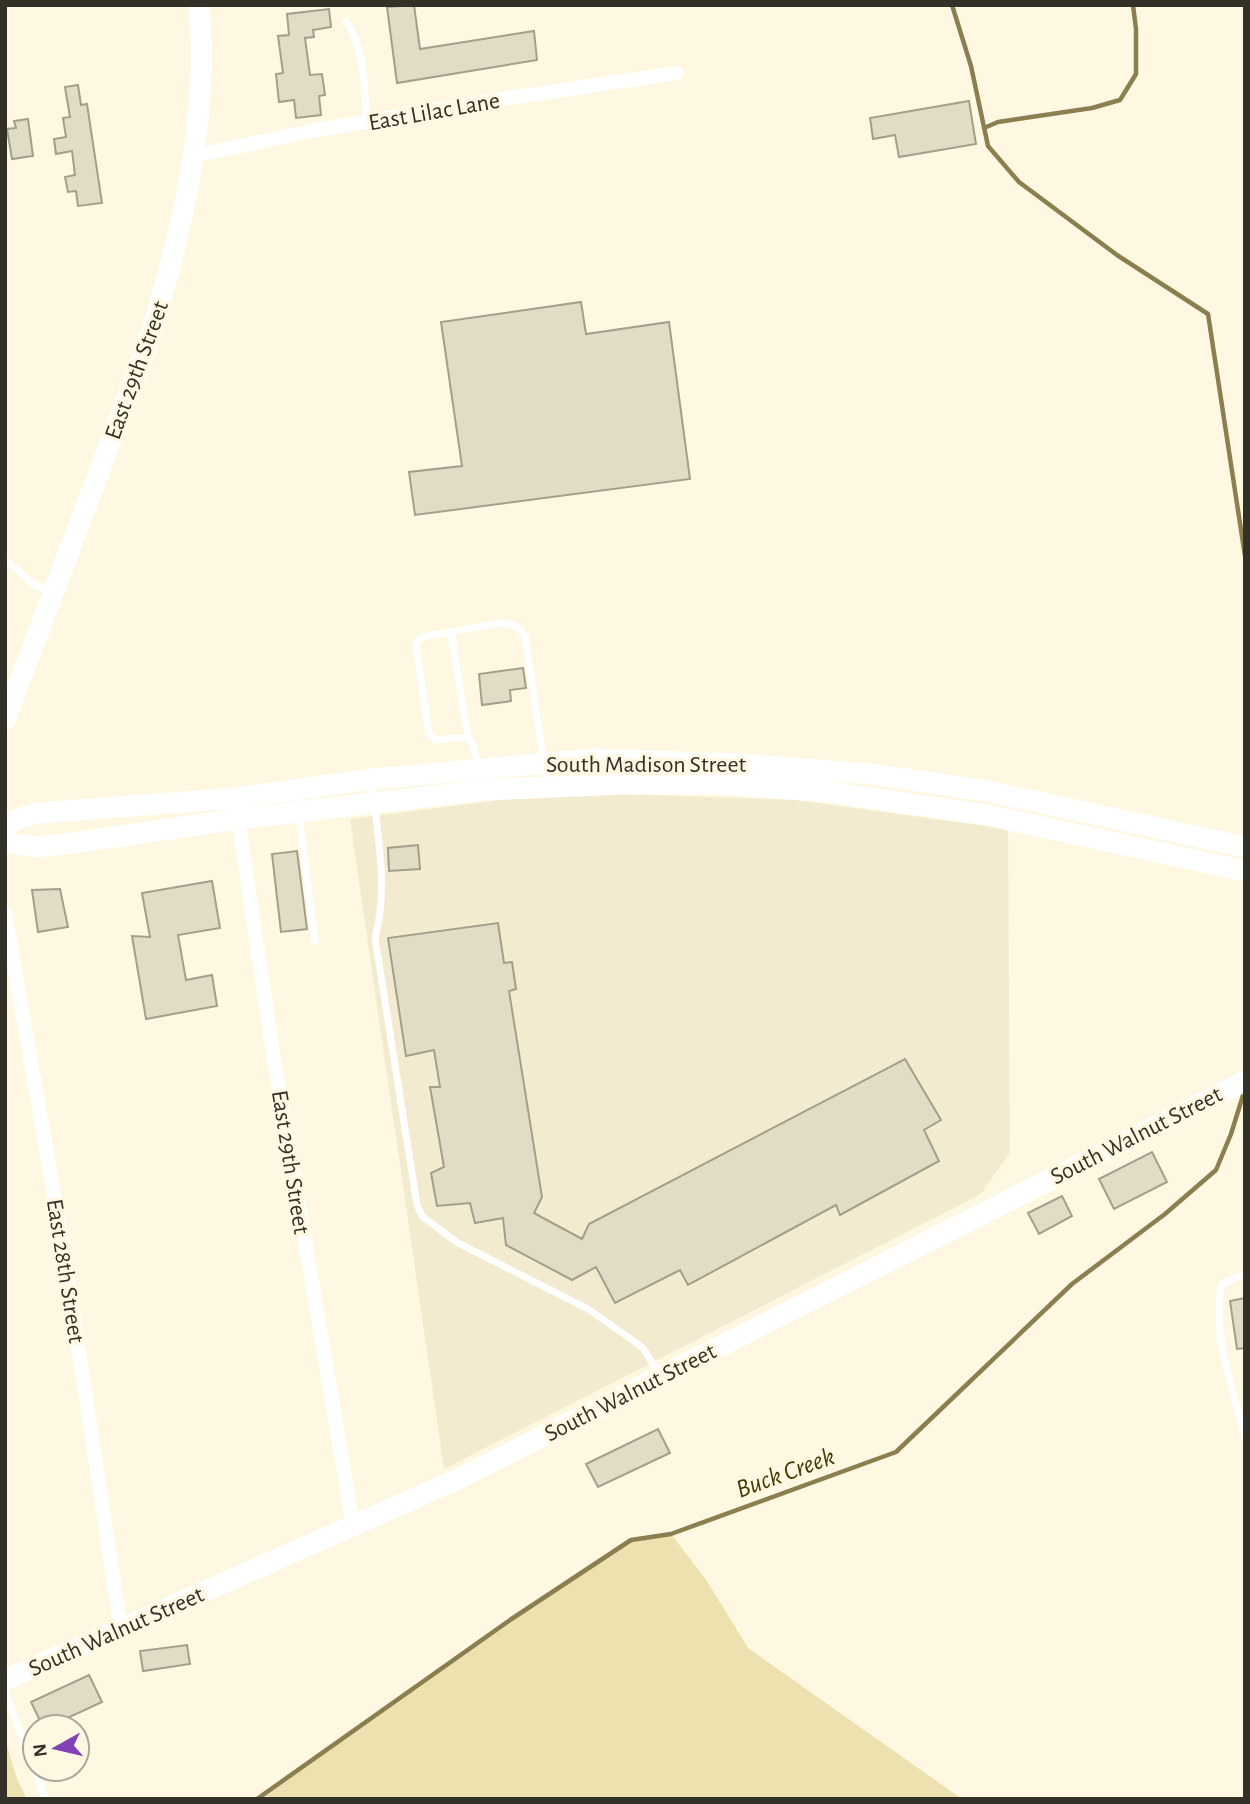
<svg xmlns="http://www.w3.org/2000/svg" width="1250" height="1804" viewBox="0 0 1250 1804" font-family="'Alegreya Sans',sans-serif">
  <rect width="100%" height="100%" fill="#fef8e2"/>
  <path fill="#f3ebcf" d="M624,794L795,800L1008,829L1010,1152L981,1194L444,1469L350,819L510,799Z"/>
  <path fill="#ede1b0" d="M671,1534L707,1581L748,1648L962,1799H257L500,1627L631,1540Z
    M5,1739L17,1779L27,1799H5Z"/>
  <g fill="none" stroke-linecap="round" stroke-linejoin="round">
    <path stroke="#8b7f4f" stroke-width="4.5" d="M952,5L971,66L988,146L1019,182L1117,255L1208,314L1245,556
      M984,128L998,122L1092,108L1120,100L1136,74V29L1133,5
      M257,1799L510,1620L631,1540L671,1534L896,1452L1072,1284L1165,1214L1216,1170L1231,1134L1245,1089"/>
  </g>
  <path fill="#e1dcc6" stroke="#a49f8b" stroke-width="2" d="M414,5L420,49L534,31L537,60L397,83L387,7Z
    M329,9L331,27L313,30L314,37L305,38L310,75L322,74L325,95L319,96L321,115L296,118L294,100L279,102L276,74L283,73L278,36L289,35L287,14Z
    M78,85L81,105L87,104L102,203L78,206L76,191L68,192L65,177L75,175L72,151L56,154L54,139L66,137L63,118L70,117L65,87Z
    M969,101L976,144L899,157L895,135L873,139L870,118Z
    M28,119L33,156L12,159L7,129L16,128L14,121Z
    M581,302L586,334L669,322L690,479L415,515L409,472L462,466L441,322Z
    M523,668L526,688L510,690L511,701L482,705L479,674Z
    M418,845L420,869L389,871L388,848Z
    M297,851L307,929L281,932L272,854Z
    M212,881L220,928L178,935L186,980L212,975L217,1006L146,1019L132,936L150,937L142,893Z
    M60,889L68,927L38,932L32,890Z
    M498,923L504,963L512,962L516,989L509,991L542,1197L534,1213L582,1239L589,1224L905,1059L941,1120L924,1130L939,1161L840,1215L836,1205L688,1285L680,1270L615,1303L596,1267L572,1280L506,1245L503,1218L475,1223L470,1203L437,1206L431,1173L444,1167L430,1087H440L434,1050L406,1056L388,938Z
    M1152,1152L1167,1182L1114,1209L1099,1179Z
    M1062,1196L1072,1216L1039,1234L1028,1213Z
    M1245,1298V1348L1237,1349L1230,1301Z
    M658,1429L670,1453L598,1487L586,1464Z
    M187,1645L190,1664L143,1671L140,1651Z
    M89,1675L102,1702L48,1727H43L31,1702Z"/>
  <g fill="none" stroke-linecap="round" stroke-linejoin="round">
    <path stroke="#fff" stroke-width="7" d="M346,21C365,50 365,87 366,121
      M5,559L33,584L51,592
      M451,632L468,737
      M479,766L472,743L468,737L436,740L429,734L416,647L418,640L423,637L500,623C512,624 519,626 525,636L547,784
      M372,783C377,833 389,888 375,938L417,1205L423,1217L458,1243L588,1309L631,1339L643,1348L659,1373
      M296,790L315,941
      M1245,1274L1222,1284C1211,1334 1233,1389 1245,1437
      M5,1691L45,1799"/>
    <path stroke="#fff" stroke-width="14" d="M193,156L312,131L509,98L677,73
      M237,811L273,1053L353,1524
      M5,913L62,1240L121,1629"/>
    <path stroke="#fff" stroke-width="21" d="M5,720L148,343C181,236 210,118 199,5
      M5,828L14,820L38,813L236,798L372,779L594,759L738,764L871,774L987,791L1245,847
      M5,842L35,847L73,843L238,819L484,790L623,784H723L828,792L987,815L1245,871
      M5,1680L458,1479L1245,1081"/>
  </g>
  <g text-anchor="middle" stroke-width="7" stroke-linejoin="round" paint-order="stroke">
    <g font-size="24" fill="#323027" stroke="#fef8e2">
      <text transform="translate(434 111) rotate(-10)" y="8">East Lilac Lane</text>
      <text transform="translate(136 370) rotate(-70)" y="8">East 29th Street</text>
      <text x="646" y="772">South Madison Street</text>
      <text transform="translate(1136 1135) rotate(-27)" y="8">South Walnut Street</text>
      <text transform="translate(291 1162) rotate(81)" y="8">East 29th Street</text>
      <text transform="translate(66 1271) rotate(81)" y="8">East 28th Street</text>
      <text transform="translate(630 1392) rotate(-27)" y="8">South Walnut Street</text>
      <text transform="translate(116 1631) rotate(-24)" y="8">South Walnut Street</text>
    </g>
    <g font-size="26" font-style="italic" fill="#463a04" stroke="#fef8e2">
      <text transform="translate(785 1472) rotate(-20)" y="9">Buck Creek</text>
    </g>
  </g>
  <rect width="1250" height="1804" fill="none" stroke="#323027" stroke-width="14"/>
  <g transform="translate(56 1748) rotate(262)"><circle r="33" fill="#fef8e2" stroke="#aca897" stroke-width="2"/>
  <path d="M0-5L12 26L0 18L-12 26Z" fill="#8142b7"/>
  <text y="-10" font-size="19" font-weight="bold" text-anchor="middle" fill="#323027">N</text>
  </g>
</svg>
